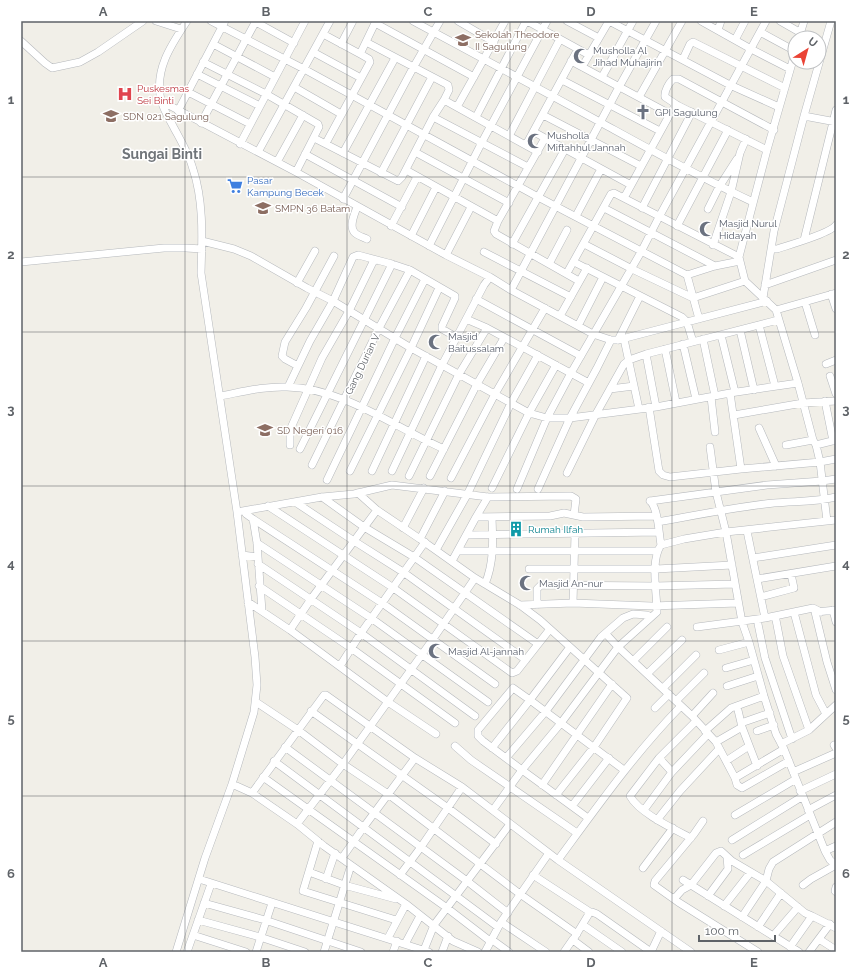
<svg xmlns="http://www.w3.org/2000/svg" width="857" height="973" viewBox="0 0 857 973" font-family="Raleway,sans-serif">
  <rect width="100%" height="100%" fill="#f1efe8"/>
  <g fill="none" stroke-linecap="round" stroke-linejoin="round">
    <defs>
      <path id="minor" d="M156,21L181,29
        M211,21L304,69L538,197L687,275L699,319
        M254,21L294,43
        M413,21C476,55 538,88 600,122C651,150 701,178 753,202
        M458,21L494,42
        M527,21L589,55
        M567,21L599,38
        M609,21L730,85L779,107
        M701,21L751,49L790,69
        M780,21L801,33
        M375,23L474,77
        M718,30L721,21
        M760,32L795,51
        M323,34L362,55
        M799,38L804,21
        M735,40L745,21
        M21,41L45,63L52,68L80,62L98,52L143,21
        M213,44L275,77
        M341,44L353,21
        M313,52L361,78
        M795,53L767,150L739,257L745,281L776,310L798,383L813,440L816,445L820,462L827,521
        M683,59L690,44L693,42L785,88
        M571,61L670,114
        M203,62L266,94L318,124L319,127L296,172
        M582,67L609,21
        M197,74L260,106
        M602,77L633,21
        M562,80L660,131
        M294,87L341,114
        M188,92L250,124
        M639,97L682,21
        M444,100L538,152
        M161,101L296,172L446,255L490,277L511,290L593,334L611,340H618L767,301
        M457,107L505,21
        M178,111L225,21
        M543,115L641,166
        M804,116L836,122
        M433,117L528,167
        M476,117L526,21
        M201,123L256,21
        M534,132L631,185
        M509,136L560,39
        M314,138L398,181L402,177L433,117L444,100L449,90L448,85L366,42
        M326,143L370,62L369,59L362,55L361,52L376,21
        M240,144L305,21
        M526,145L578,49
        M767,150L677,105L665,97C664,91 669,83 673,79H679L774,130
        M258,152L330,21
        M415,152L509,203
        M343,153L395,58
        M305,154L402,207
        M277,162L303,115
        M406,170L498,221L545,138
        M381,173L432,77
        M624,198L670,114L675,106L677,105
        M343,199L413,68L440,21
        M357,207C355,213 348,227 355,233C358,236 363,237 367,239
        M604,208L715,266
        M642,208L692,112
        M708,209L719,187L737,159
        M576,216L601,169
        M498,221L494,231L496,234L579,281
        M391,226L417,177
        M677,226L728,130
        M411,236L436,187
        M804,240L836,110
        M202,241L234,249L251,256L307,288L333,301L411,348L529,413L547,418H570L656,407L730,393L798,383
        M512,244L565,149
        M584,244L632,269L693,298L745,281
        M713,245L731,192L740,153L746,139
        M429,246L482,142L547,21
        M772,249H777C789,245 831,233 836,225
        M484,252L571,297
        M446,255L471,207
        M21,262L164,248H186L202,249
        M574,262L682,317L687,322L693,342
        M549,264L567,230
        M567,273L611,194L614,193L739,257
        M687,275L715,266L740,261
        M297,283L315,251
        M765,285L836,260
        M511,290L619,87L656,21
        M831,294L836,309
        M763,298L774,231L804,116L831,21
        M476,299L581,356
        M805,302L815,335
        M776,310L836,293
        M560,316L587,268
        M466,319L487,328L589,383
        M759,325L775,386
        M578,326L603,277
        M740,330L754,390
        M721,335L735,392
        M624,339L639,409
        M703,339L715,396
        M618,340L640,296
        M683,344L696,399
        M665,349L676,402
        M646,354L656,407
        M826,364L836,360
        M298,366L285,359L282,356L285,342L306,308L334,256
        M830,376L836,394
        M288,387L310,341L333,301L353,257L358,255L392,264L410,270L455,296V298L442,326V329L456,337
        M610,389L634,386
        M730,393L741,469
        M220,396C242,392 264,386 287,387C343,388 394,427 444,449
        M711,397L715,432
        M825,401L833,441
        M649,407L659,471L663,475L670,477L741,469L820,462L836,459
        M734,415L803,403L836,401
        M759,428L776,466
        M290,445V430L322,358L349,311L373,262L376,260
        M786,445L813,440
        M816,445L836,440
        M710,447L716,492L726,532L742,622L749,642L764,696L776,734L784,749L825,851L830,860L836,865
        M300,449L392,264
        M312,465L379,328L410,270
        M350,471L411,348L439,288
        M372,471L426,356
        M392,471L442,365L484,285L490,277
        M567,473L596,414L624,364L629,360L646,354L778,320
        M409,476L459,374L487,328
        M430,476L477,384L504,338
        M451,478L495,394L545,308
        M327,480L395,338L424,281V279
        M492,488L529,413L556,365
        M517,489L547,418L571,373L641,252L659,217L766,21
        M538,489L570,418L597,368L611,340
        M358,493L377,510L420,539L475,578L520,605L540,620L627,698L594,747L556,795
        M322,497L364,527L414,557L538,644
        M650,501L767,485L822,481L836,479
        M650,501C658,507 659,534 661,545
        M295,502L354,541L403,572L526,660
        M268,506L392,587L512,673L517,671L550,629
        M245,511L246,514L253,519L382,603L495,684
        M237,512L322,497L354,494L392,485L488,497L571,496L576,499L574,515
        M476,517L488,497
        M253,519L257,543L262,611
        M658,522C697,515 735,507 774,503C795,501 816,502 836,497
        M403,528L424,488
        M747,531L765,618
        M467,535L659,532
        M420,539L445,491
        M257,543L371,618L488,702
        M436,550L467,495L511,403L538,355
        M458,551H657
        M242,555L258,557
        M753,558L836,545
        M452,561L476,517L550,516L564,513L583,517L656,516
        M258,564L361,633L475,716
        M529,569H656L732,565
        M757,579L836,566
        M485,584C494,563 493,540 492,518
        M259,586L351,648L455,723
        M761,597L794,588L791,574
        M248,602L290,630L388,702L436,734
        M573,603L575,534
        M520,605L573,603L652,606L738,603
        M537,605V589L541,585L655,586L735,584
        M833,610L836,622
        M815,612L827,662L836,690
        M816,612L836,610
        M795,616L816,695L826,714
        M776,620L783,656L809,730
        M758,624L765,658L792,739
        M697,627L765,618L813,608L821,612
        M290,630L311,599L377,510
        M570,647L530,700L513,688L478,730V736L483,741L522,770L561,723L618,647L606,634
        M719,650L749,642
        M633,661L667,627
        M340,666L361,633L425,542
        M726,668L754,660
        M647,674L682,640
        M727,686L758,676
        M663,688L696,655
        M676,701L704,673
        M256,702L298,730L343,764L388,794L520,894L577,934
        M737,706L742,727
        M655,708L669,694
        M311,711L448,808L496,844
        M692,716L713,693
        M741,723L770,713
        M705,731L731,708L764,696
        M757,731L774,725
        M716,742L742,727L757,766
        M781,744L809,730L836,705
        M834,745L836,748
        M455,746L471,760L577,833
        M285,747L467,881L508,913
        M492,748L530,700L624,770
        M784,749L735,778L716,742L692,716L618,647L657,612C657,593 650,561 661,545L684,539L726,532L836,520
        M506,758L546,711L601,637L623,618L633,614L647,615L651,617
        M659,758L672,772
        M274,761L498,927
        M726,761L749,746
        M793,772L836,753
        M263,777L447,908L490,941
        M735,778L737,785L742,788L789,761
        M232,784L252,793L297,824L324,846L406,904L453,941L478,952
        M542,785L612,684
        M800,791L836,774
        M252,793L324,695H326L415,758L462,787L558,860L691,952
        M572,806L609,758
        M493,810L522,770L588,818
        M644,810L672,772L708,734
        M808,810L836,795
        M735,815L796,779
        M657,820L680,791L719,749
        M703,821L694,834L655,881L654,885L678,902L758,952
        M297,824L343,764L433,639L475,578
        M691,838C674,829 639,813 630,796L659,758L696,721
        M732,840L803,796
        M318,841L303,891L396,920
        M825,851L836,846
        M743,855L810,815
        M342,858L363,828L415,758
        M558,860C597,807 635,753 681,706
        M643,868L673,828
        M309,872L344,885L396,899
        M400,875L421,847L462,787
        M533,875L590,912H592L597,914L651,952
        M199,879L429,952
        M326,879L335,853
        M683,880L799,952
        M803,885L811,879L836,865
        M836,887L835,891L836,892
        M708,896L728,869L727,857
        M674,899L682,890L691,885L716,853L721,851L732,861L766,881L805,913L812,916
        M204,903L265,920L361,952
        M724,906L750,873
        M742,917L766,881L769,869L773,862L836,822
        M198,920L260,937L305,952
        M501,922L546,952
        M583,925L622,952
        M758,927L781,893
        M193,935L246,952
        M773,936L798,907
        M388,938L406,904
        M491,939L509,952
        M819,939L836,950
        M405,944L420,916
        M790,947L812,916L836,928
        M424,950L434,925L510,824
        M176,952L205,858L232,784L254,712L257,685L255,657L237,512L201,273C202,239 204,202 193,169C189,154 181,141 174,128C170,120 163,109 161,100C154,70 171,45 187,21
        M187,952L211,884
        M256,952L272,903
        M324,952L351,865
        M393,952L397,941
        M442,952L448,936
        M485,952L501,922L549,853
        M564,952L573,939
        M589,952L573,940L590,912
        M651,952L661,931
        M809,952L830,924"/>
    </defs>
    <use href="#minor" stroke="#b5b8bc" stroke-width="8"/>
    <use href="#minor" stroke="#fff" stroke-width="7"/>
  </g>
  <path fill="none" stroke="#5f6368" stroke-width="1" stroke-opacity="0.55" d="M185,21V952M347,21V952M510,21V952M672,21V952M21,177H836M21,332H836M21,486H836M21,641H836M21,796H836"/>
  <defs>
    <symbol id="school-bare" viewBox="-9 -9 18 18"><path d="M0-5L7-2L0 1L-7-2ZM-4 1L0 2.5L4 1V4Q0 6-4 4Z" fill="#8d6e63" stroke="#fff" stroke-width="2.5" paint-order="stroke"/></symbol>
    <symbol id="mosque-bare" viewBox="-9 -9 18 18"><path d="M3.5-4.9A6 6 0 1 0 3.5 4.9A5 5 0 1 1 3.5-4.9Z" fill="#6b7280" stroke="#fff" stroke-width="2.5" paint-order="stroke"/></symbol>
    <symbol id="hospital-bare" viewBox="-9 -9 18 18"><path d="M-5-5h3v3.5h4V-5h3V5h-3V1.5h-4V5h-3Z" fill="#e0444e" stroke="#fff" stroke-width="2.5" paint-order="stroke"/></symbol>
    <symbol id="church-bare" viewBox="-9 -9 18 18"><path d="M-1.2-6h2.4v3.5h3.3v2.4h-3.3V6h-2.4V-.1h-3.3v-2.4h3.3Z" fill="#6b7280" stroke="#fff" stroke-width="2.5" paint-order="stroke"/></symbol>
    <symbol id="supermarket-bare" viewBox="-9 -9 18 18"><path d="M-6-5.5h2.5l.6 2H6L4.5 2H-2.5L-4.4-4H-6ZM-1.5 3.2a1.3 1.3 0 1 0 .1 0ZM3 3.2a1.3 1.3 0 1 0 .1 0Z" fill="#3f7fe0" stroke="#fff" stroke-width="2.5" paint-order="stroke"/></symbol>
    <symbol id="building-bare" viewBox="-9 -9 18 18"><path d="M-4-6H4V6H1V3H-1V6H-4ZM-2.5-4.3h1.7v1.8h-1.7ZM.8-4.3h1.7v1.8H.8ZM-2.5-1h1.7V.8h-1.7ZM.8-1h1.7V.8H.8Z" fill="#0f9aa8" stroke="#fff" stroke-width="2.5" paint-order="stroke"/></symbol>
  </defs>
  <g fill-rule="evenodd">
    <use href="#school-bare" x="452" y="29" width="22" height="22"/>
    <use href="#mosque-bare" x="570" y="45" width="22" height="22"/>
    <use href="#hospital-bare" x="114" y="83" width="22" height="22"/>
    <use href="#church-bare" x="632" y="101" width="22" height="22"/>
    <use href="#school-bare" x="100" y="105" width="22" height="22"/>
    <use href="#mosque-bare" x="524" y="130" width="22" height="22"/>
    <use href="#supermarket-bare" x="224" y="175" width="22" height="22"/>
    <use href="#school-bare" x="252" y="197" width="22" height="22"/>
    <use href="#mosque-bare" x="696" y="218" width="22" height="22"/>
    <use href="#mosque-bare" x="425" y="331" width="22" height="22"/>
    <use href="#school-bare" x="254" y="419" width="22" height="22"/>
    <use href="#building-bare" x="505" y="518" width="22" height="22"/>
    <use href="#mosque-bare" x="516" y="572" width="22" height="22"/>
    <use href="#mosque-bare" x="425" y="640" width="22" height="22"/>
  </g>
  <g text-anchor="middle" stroke-width="3" stroke-linejoin="round" paint-order="stroke">
    <g font-size="10" fill="#785e54" stroke="#fff" text-anchor="start">
      <text x="475" y="38">Sekolah Theodore<tspan x="475" dy="12">II Sagulung</tspan></text>
      <text x="123" y="120">SDN 021 Sagulung</text>
      <text x="275" y="212">SMPN 36 Batam</text>
      <text x="277" y="434">SD Negeri 016</text>
    </g>
    <g font-size="10" fill="#5b616d" stroke="#fff" text-anchor="start">
      <text x="593" y="54">Musholla Al<tspan x="593" dy="12">Jihad Muhajirin</tspan></text>
      <text x="655" y="116">GPI Sagulung</text>
      <text x="547" y="139">Musholla<tspan x="547" dy="12">Miftahhul Jannah</tspan></text>
      <text x="719" y="227">Masjid Nurul<tspan x="719" dy="12">Hidayah</tspan></text>
      <text x="448" y="340">Masjid<tspan x="448" dy="12">Baitussalam</tspan></text>
      <text x="539" y="587">Masjid An-nur</text>
      <text x="448" y="655">Masjid Al-jannah</text>
    </g>
    <g font-size="10" fill="#be3a42" stroke="#fff" text-anchor="start">
      <text x="137" y="92">Puskesmas<tspan x="137" dy="12">Sei Binti</tspan></text>
    </g>
    <g font-size="10" fill="#366cbe" stroke="#fff" text-anchor="start">
      <text x="247" y="184">Pasar<tspan x="247" dy="12">Kampung Becek</tspan></text>
    </g>
    <g font-size="10" fill="#5f6368" stroke="#fff">
      <text transform="translate(362 364) rotate(-64)" y="4">Gang Durian V</text>
    </g>
    <g font-size="10" fill="#0d838f" stroke="#fff" text-anchor="start">
      <text x="528" y="533">Rumah Ilfah</text>
    </g>
    <g font-size="14" font-weight="bold" fill="#70757a" stroke="#fff">
      <text x="162" y="159">Sungai Binti</text>
    </g>
  </g>
  <rect width="857" height="973" fill="none" stroke="#ffffff" stroke-width="44"/>
  <g transform="translate(807 50) rotate(37)"><circle r="19" fill="#ffffff" stroke="#bfc1c3"/>
  <path d="M0-3L7 15L0 10L-7 15Z" fill="#ea4335"/>
  <text y="-6" font-size="11" font-weight="bold" text-anchor="middle" fill="#5f6368">U</text>
  </g>
  <path d="M699 935v6h76v-6" fill="none" stroke="#5f6368" stroke-width="2"/>
  <text x="705" y="935" font-size="12" fill="#5f6368" stroke="#ffffff" stroke-width="3" paint-order="stroke">100 m</text>
  <rect x="22" y="22" width="813" height="929" fill="none" stroke="#5f6368" stroke-width="1.5"/>
  <g font-size="13" text-anchor="middle" font-weight="bold" fill="#5f6368">
    <text x="103" y="16">A</text>
    <text x="266" y="16">B</text>
    <text x="428" y="16">C</text>
    <text x="591" y="16">D</text>
    <text x="754" y="16">E</text>
    <text x="11" y="104">1</text>
    <text x="846" y="104">1</text>
    <text x="11" y="259">2</text>
    <text x="846" y="259">2</text>
    <text x="11" y="414">3</text>
    <text x="846" y="414">3</text>
    <text x="11" y="568">4</text>
    <text x="846" y="568">4</text>
    <text x="11" y="723">5</text>
    <text x="846" y="723">5</text>
    <text x="11" y="878">6</text>
    <text x="846" y="878">6</text>
    <text x="103" y="967">A</text>
    <text x="266" y="967">B</text>
    <text x="428" y="967">C</text>
    <text x="591" y="967">D</text>
    <text x="754" y="967">E</text>
  </g>
</svg>
